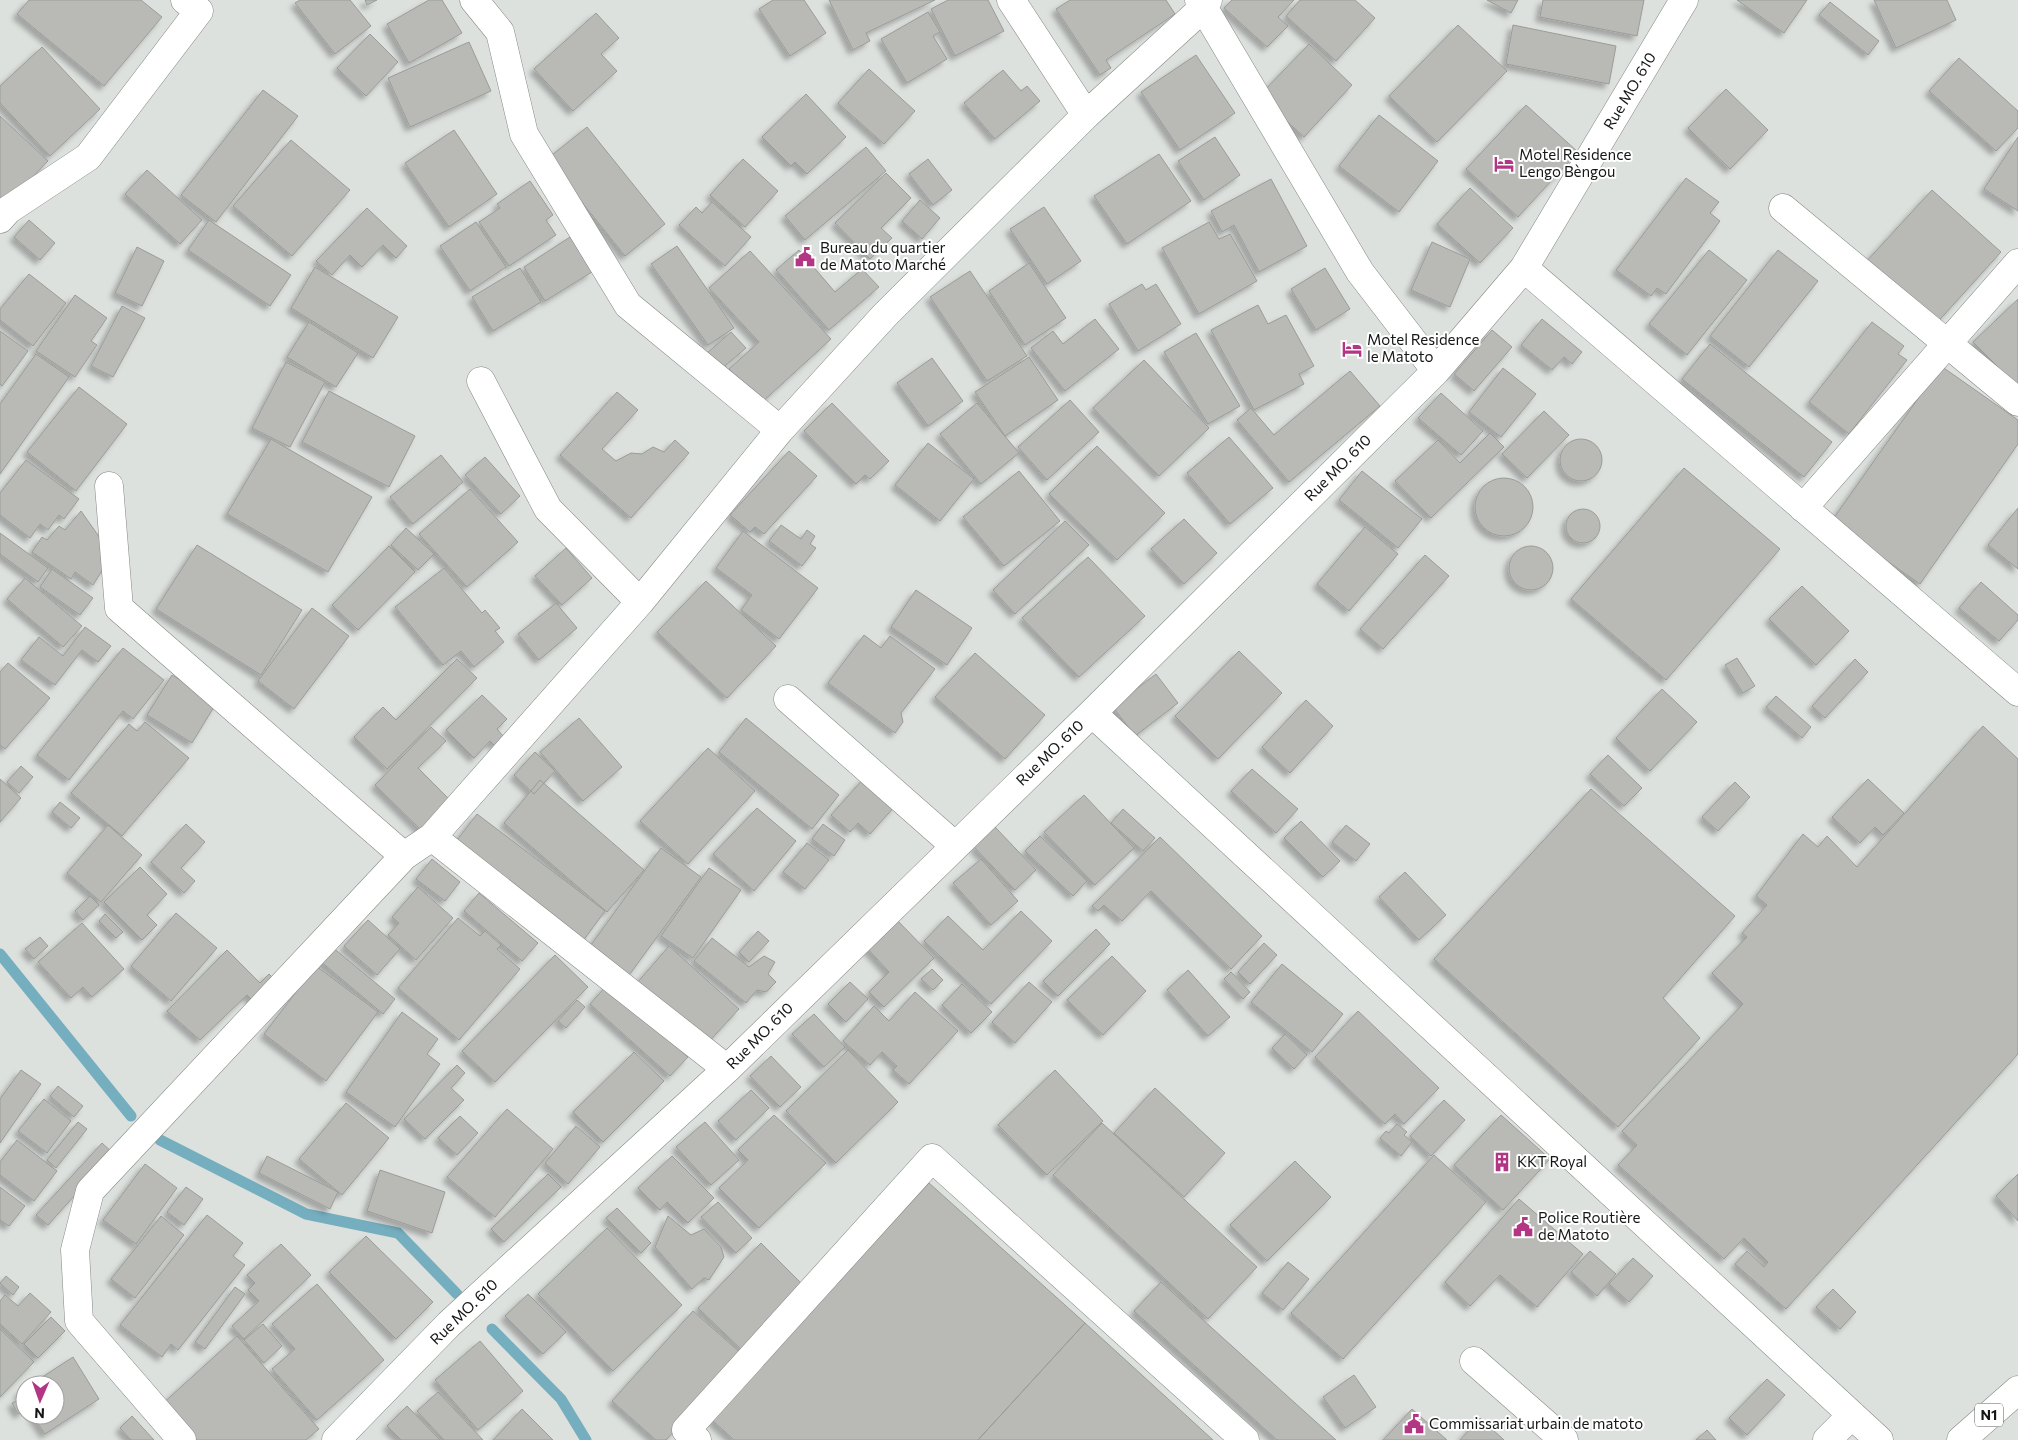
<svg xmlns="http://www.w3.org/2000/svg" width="2018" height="1440" viewBox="0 0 2018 1440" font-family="Commissioner,sans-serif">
  <defs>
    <filter id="shadow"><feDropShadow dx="-4.5" dy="4.5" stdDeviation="2.5" flood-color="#0004"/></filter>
  </defs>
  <rect width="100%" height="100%" fill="#dde1de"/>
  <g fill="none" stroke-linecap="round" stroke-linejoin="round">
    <path stroke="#75aebf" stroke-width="11" d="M0,954L131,1116
      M160,1140L306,1214L398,1233L457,1294
      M492,1329L561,1399L586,1440"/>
  </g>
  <path fill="#b9bab5" stroke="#9a9c97" filter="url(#shadow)" d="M29,0H141L162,17L104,86L17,14Z
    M300,0H350L371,26L335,54L295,3Z
    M365,0H377L367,5Z
    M429,0H442L462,33L409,63L387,24Z
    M773,0H804L826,33L790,56L759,9Z
    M829,0H935L866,33L870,41L853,50Z
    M948,0H988L1004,31L955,56L931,9Z
    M1070,0H1166L1175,14L1106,60L1111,68L1100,75L1056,9Z
    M1232,0H1294L1278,17L1288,26L1267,47L1224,8Z
    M1300,0H1355L1375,18L1336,61L1286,16Z
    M1487,0H1518L1511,13Z
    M1543,0H1644L1637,36L1540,17Z
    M1737,0H1807L1784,33Z
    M1874,0H1947L1956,20L1896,48Z
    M1830,2L1879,41L1868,55L1819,15Z
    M928,12L940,32L933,36L947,59L907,83L881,39Z
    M596,13L619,38L601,54L617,71L573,111L534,69Z
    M1458,25L1507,71L1437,142L1389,96Z
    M1513,25L1616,46L1609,84L1506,64Z
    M370,34L398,62L366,96L337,68Z
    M469,42L491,91L410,127L388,78Z
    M1309,44L1352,85L1304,137L1259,96Z
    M42,47L100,109L50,156L0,103V86Z
    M1196,55L1235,113L1180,150L1141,92Z
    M1959,58L2018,111V128L1996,151L1929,91Z
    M869,69L915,111L884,144L838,103Z
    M1003,70L1021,91L1027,86L1040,101L995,139L964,103Z
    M1726,89L1768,130L1730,169L1688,128Z
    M263,90L298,116L216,222L181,195Z
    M806,94L846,137L807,174L795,162L791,166L762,137Z
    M1526,105L1578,152L1518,217L1466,169Z
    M1379,115L1438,161L1399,212L1339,166Z
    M0,116L48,161L7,204L0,198Z
    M587,127L665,224L625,256L547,159Z
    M454,130L497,194L449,227L405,163Z
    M1215,137L1240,175L1204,200L1178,161Z
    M2018,137V211L1984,189Z
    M291,140L350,190L292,256L233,206Z
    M866,147L886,171L805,240L785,216Z
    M1159,154L1191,201L1127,244L1094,196Z
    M743,159L778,191L745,227L710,195Z
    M928,159L952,190L933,205L909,174Z
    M147,170L202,220L180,244L125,194Z
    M886,173L911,198L881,228L892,238L870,259L835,223Z
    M1686,178L1719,202L1710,213L1720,221L1666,294L1657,288L1651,296L1616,270Z
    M1271,179L1307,246L1259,272L1234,225L1222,232L1211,211Z
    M530,181L553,215L546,220L556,235L509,266L479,222L500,208L497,204Z
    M1470,188L1513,228L1480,263L1437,224Z
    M1932,190L2001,252L1934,326L1864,264Z
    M920,200L940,218L922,239L902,221Z
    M712,202L751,237L725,266L679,225L696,207L702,213Z
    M1044,207L1081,261L1047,284L1010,229Z
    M367,208L407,246L396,258L383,245L362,267L350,255L332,275L316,261Z
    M29,220L55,243L40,260L14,237Z
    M209,220L291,275L270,306L188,250Z
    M476,222L506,267L470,291L440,246Z
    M1209,222L1219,239L1230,234L1257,281L1199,314L1162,248Z
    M570,237L592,272L545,301L524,267Z
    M1432,242L1470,259L1450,307L1411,290Z
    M677,246L734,328L708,345L651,264Z
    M137,247L164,261L142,306L115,293Z
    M799,250L835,292L862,269L879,287L829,330L776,270Z
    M1709,250L1747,280L1687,355L1649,324Z
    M1778,250L1818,281L1749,367L1710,336Z
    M750,251L831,339L760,404L729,369L759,342L709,288Z
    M1029,263L1066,318L1025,345L989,291Z
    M315,267L398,317L373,358L291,308Z
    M520,268L541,302L493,331L472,297Z
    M1325,268L1350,309L1316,330L1291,289Z
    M970,271L1027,356L987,381L930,297Z
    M29,274L66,303L33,346L0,320V309Z
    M1142,284L1146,290L1156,284L1181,324L1138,351L1109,304Z
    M75,295L107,318L91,341L97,345L75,377L36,351Z
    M2018,299V383L2016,385L1973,342Z
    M1258,305L1268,324L1286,315L1314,366L1299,374L1304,384L1254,410L1211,330Z
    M122,306L145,318L113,377L91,366Z
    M1095,319L1119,349L1065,391L1031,348L1053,331L1063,344Z
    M1542,319L1582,352L1572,364L1564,357L1552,370L1521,345Z
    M309,322L358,353L336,387L287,357Z
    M1872,322L1904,346L1898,354L1907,360L1849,434L1809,402Z
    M1492,330L1512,347L1474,391L1454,374Z
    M0,331L28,351L2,386L0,384Z
    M731,332L746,348L720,370L706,354Z
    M1196,333L1240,406L1208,424L1164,352Z
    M1710,344L1832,442L1804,477L1682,379Z
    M36,354L69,377L0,474V404Z
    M1029,357L1058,400L1005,436L975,392Z
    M932,358L963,401L928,426L897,383Z
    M1144,360L1209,428L1159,476L1093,408Z
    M286,362L325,382L290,447L252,428Z
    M1941,366L2018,420V444L1920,584L1831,522Z
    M1503,368L1536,394L1501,437L1469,412Z
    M1350,371L1380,406L1289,482L1237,420L1251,408L1274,435Z
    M79,387L127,424L76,491L27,452Z
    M329,391L415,436L389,487L302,442Z
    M617,392L638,410L602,449L616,461L631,453L642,454L653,447L664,452L675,440L689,453L631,518L560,455Z
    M1441,393L1483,431L1461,455L1418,418Z
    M1070,400L1099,432L1047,480L1018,447Z
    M832,403L889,461L870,479L865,475L856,484L804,431Z
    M977,403L1019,453L981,484L940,434Z
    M1544,411L1569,435L1527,478L1502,454Z
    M1490,433L1504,447L1431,518L1395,481L1438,440L1460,463Z
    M1229,437L1273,488L1230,524L1187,473Z
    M1560 460a21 21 0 1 1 42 0a21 21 0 1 1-42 0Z
    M271,439L372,497L328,572L227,514Z
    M928,443L974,479L940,521L895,485Z
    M1097,446L1165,513L1117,560L1049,494Z
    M789,451L817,476L764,534L755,527L750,532L730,515Z
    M441,455L463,482L413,524L390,497Z
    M485,457L520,496L501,514L465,475Z
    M26,460L79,499L64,519L59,515L48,530L40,524L30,538L0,515V493Z
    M1684,468L1780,549L1666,680L1571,599Z
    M1019,471L1060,521L1004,566L963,517Z
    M1362,471L1422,519L1398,548L1339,500Z
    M1475 507a29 29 0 1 1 58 0a29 29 0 1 1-58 0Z
    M470,489L518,542L467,587L419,534Z
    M2018,508V569L1988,545Z
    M1566 526a17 17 0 1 1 34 0a17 17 0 1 1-34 0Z
    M81,511L112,555L93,585L75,572L71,579L32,552L42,537L47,540L59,526L65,530Z
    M1184,519L1217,553L1184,584L1151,549Z
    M1065,521L1089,545L1015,614L993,590Z
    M781,525L801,539L807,530L815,536L810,544L816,548L802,566L769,541Z
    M1365,527L1398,554L1349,611L1317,584Z
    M406,528L434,554L418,570L391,545Z
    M743,531L818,588L779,639L741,610L752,595L716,568Z
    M0,533L48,568L38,582L0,554Z
    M197,545L302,610L261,675L156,609Z
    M1509 568a22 22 0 1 1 44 0a22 22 0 1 1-44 0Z
    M389,546L415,572L358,630L332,605Z
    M566,548L592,578L562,605L535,576Z
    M1425,555L1449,576L1383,649L1360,629Z
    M1088,557L1145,616L1079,677L1022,618Z
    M444,568L482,613L485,610L500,628L495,631L504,642L474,667L461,651L443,665L395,607Z
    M52,569L93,598L80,615L40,587Z
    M25,578L82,626L63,647L7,599Z
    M706,581L776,646L727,698L657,632Z
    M1981,582L2018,615V620L1999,641L1959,608Z
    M1802,586L1849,631L1816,665L1769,619Z
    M916,590L972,628L947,665L891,627Z
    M556,603L577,628L539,660L518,634Z
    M312,608L349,636L294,709L258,681Z
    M85,627L111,646L98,662L82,650L55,685L21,660L39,637L63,656Z
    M864,635L881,648L890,636L935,669L901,713L903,722L895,733L828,683Z
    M123,648L164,680L133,719L123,711L69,780L37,755Z
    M1239,651L1282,693L1218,759L1175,716Z
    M975,653L1045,715L1005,759L935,697Z
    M1737,658L1755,686L1743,693L1725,665Z
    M457,659L477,678L387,769L354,737L383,707L396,720Z
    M1855,659L1868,672L1825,718L1812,706Z
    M8,663L50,698L5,749L0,745V672Z
    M1156,674L1178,703L1135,736L1113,707Z
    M172,675L217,702L192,743L147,715Z
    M1662,689L1697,722L1650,771L1616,738Z
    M482,695L507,719L497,729L504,737L495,746L490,741L474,758L446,730Z
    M1776,696L1811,727L1802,738L1766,707Z
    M1306,700L1333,726L1290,773L1262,747Z
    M579,718L622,767L583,801L540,752Z
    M746,718L839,795L812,829L719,752Z
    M145,722L189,758L122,836L71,793L129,724L137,731Z
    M1983,726L2018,759V1054L1786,1309L1735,1264L1747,1251L1764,1267L1768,1262L1744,1238L1724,1259L1618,1165L1637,1145L1622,1131L1743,1004L1712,973L1747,937L1742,933L1767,905L1756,896L1803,834L1818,847L1827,836L1857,867Z
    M431,727L446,741L418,768L452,802L423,832L375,785Z
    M708,748L755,791L688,864L640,821Z
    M535,752L555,771L534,794L514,775Z
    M1608,755L1642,788L1624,806L1590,774Z
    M21,766L33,777L19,793L7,782Z
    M1252,769L1298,809L1276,833L1231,791Z
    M865,777L896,805L870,834L858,823L850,832L831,815Z
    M0,779L21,798L0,822Z
    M1868,779L1904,813L1883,835L1875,827L1860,843L1832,817Z
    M540,780L644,870L607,912L504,823Z
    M1735,782L1750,797L1718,831L1702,817Z
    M1591,789L1735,916L1663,998L1700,1038L1618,1127L1434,959Z
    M1084,795L1134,848L1095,885L1044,832Z
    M60,802L80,818L71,828L52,812Z
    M757,808L796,841L754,891L713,854Z
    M1123,809L1155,838L1143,851L1111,823Z
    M477,814L605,911L580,945L451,848Z
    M1301,821L1340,861L1323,877L1284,838Z
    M186,824L205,842L181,868L195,881L184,893L151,862Z
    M823,824L845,840L834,856L812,839Z
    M108,825L142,855L101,902L67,873Z
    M1346,825L1370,844L1356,861L1332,842Z
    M995,827L1036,870L1015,890L974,847Z
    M1040,836L1087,881L1073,896L1025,851Z
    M1160,837L1262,936L1231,969L1151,891L1122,921L1104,905L1098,911L1092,906Z
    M807,843L829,860L805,889L783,872Z
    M661,848L701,877L627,978L588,949Z
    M432,859L460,882L445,901L416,879Z
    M981,859L1018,901L991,925L953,883Z
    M140,867L167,894L147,915L157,925L142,940L104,902Z
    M709,868L741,890L693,958L661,936Z
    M1405,872L1446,915L1419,940L1379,897Z
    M418,887L453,918L416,960L388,935L399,923L392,917Z
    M479,893L538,943L522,961L464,911Z
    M90,896L99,905L83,920L75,911Z
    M1021,911L1052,941L991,1004L924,941L948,916L983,950Z
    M176,913L217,948L171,1001L131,966Z
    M105,914L123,932L116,938L99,921Z
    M458,918L480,936L485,931L501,945L497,949L520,969L459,1040L398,988Z
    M895,918L934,958L884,1007L869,992L889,972L866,947Z
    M368,920L400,949L377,975L344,946Z
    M82,923L124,969L92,997L83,987L71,998L38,962Z
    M1096,929L1110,944L1058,996L1043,981Z
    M758,931L769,941L749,962L739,952Z
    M40,937L48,946L34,959L25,949Z
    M712,938L749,967L764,956L775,962L768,974L776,982L766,992L757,990L746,1003L694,961Z
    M1264,943L1277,955L1250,984L1238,972Z
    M331,946L395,999L383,1014L319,960Z
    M669,946L739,1009L705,1046L636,984Z
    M227,950L260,983L269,974L276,981L255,1003L247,995L200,1040L167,1011Z
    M555,955L588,987L495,1082L462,1051Z
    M1112,956L1146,991L1103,1035L1067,1000Z
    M1282,964L1343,1014L1312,1052L1251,1002Z
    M316,966L378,1012L326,1081L264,1034Z
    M932,969L943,980L933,990L921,979Z
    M1188,970L1230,1017L1208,1036L1167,990Z
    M1231,972L1250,992L1243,999L1224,979Z
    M850,982L868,999L846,1022L828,1004Z
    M1029,982L1052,1002L1015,1043L992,1022Z
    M962,984L992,1012L971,1033L942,1005Z
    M607,985L688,1057L670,1076L590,1004Z
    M915,992L958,1031L909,1084L893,1070L897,1066L882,1052L870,1065L843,1041L874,1006L889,1021Z
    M577,1000L585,1007L566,1028L558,1021Z
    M1358,1011L1439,1088L1404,1124L1395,1114L1385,1124L1315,1057Z
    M402,1012L438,1039L427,1054L440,1064L395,1127L346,1092Z
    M814,1014L845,1047L824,1067L792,1034Z
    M1285,1034L1307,1055L1294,1069L1272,1048Z
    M848,1050L898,1102L836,1163L786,1111Z
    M634,1052L664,1081L603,1142L573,1112Z
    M771,1056L801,1087L780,1107L750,1076Z
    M457,1065L465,1073L451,1088L464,1100L425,1139L404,1119Z
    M21,1070L41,1084L0,1143V1099Z
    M1055,1070L1103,1121L1047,1175L998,1125Z
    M58,1086L83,1106L74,1117L50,1096Z
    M1155,1088L1225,1153L1184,1197L1114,1133Z
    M751,1090L769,1108L736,1140L718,1121Z
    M44,1099L71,1121L47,1153L18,1131Z
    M1444,1100L1465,1120L1431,1156L1410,1136Z
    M346,1103L389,1138L342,1195L299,1159Z
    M507,1109L553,1149L495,1217L447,1177Z
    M774,1115L826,1163L759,1228L719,1188L748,1160L738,1150Z
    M1501,1115L1550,1159L1503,1210L1454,1165Z
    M460,1116L478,1133L457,1155L438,1138Z
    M78,1122L87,1129L56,1168L47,1160Z
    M705,1122L739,1160L711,1185L676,1147Z
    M1102,1123L1257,1267L1208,1319L1053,1175Z
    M1397,1124L1407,1132L1404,1135L1412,1142L1401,1156L1380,1138L1386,1131L1389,1133Z
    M576,1126L600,1147L568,1184L545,1163Z
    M17,1140L57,1171L34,1201L0,1175V1162Z
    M102,1143L113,1153L48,1225L36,1215Z
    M1434,1155L1486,1202L1343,1359L1291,1313Z
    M267,1156L338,1192L330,1209L259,1173Z
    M672,1156L714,1198L688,1223L667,1202L660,1210L638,1188Z
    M1295,1161L1331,1197L1267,1261L1230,1225Z
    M145,1164L177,1188L136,1244L103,1220Z
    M380,1170L445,1192L432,1233L367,1211Z
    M548,1174L561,1187L504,1242L491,1229Z
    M2018,1174V1221L1996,1196Z
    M929,1183L1085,1323L978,1440H734L712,1420Z
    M0,1187L25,1206L9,1226L0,1220Z
    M186,1187L203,1199L184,1225L167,1212Z
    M1519,1199L1583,1254L1537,1307L1500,1275L1470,1306L1445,1282Z
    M718,1202L752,1238L736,1253L701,1217Z
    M617,1208L651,1243L641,1253L606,1218Z
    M207,1215L243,1243L233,1256L245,1265L178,1350L171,1344L162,1357L120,1325Z
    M161,1216L184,1235L135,1298L111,1279Z
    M668,1216L691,1235L704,1229L721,1247L724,1257L709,1280L704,1278L692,1289L655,1247Z
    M607,1228L682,1305L613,1371L538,1294Z
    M366,1236L433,1302L396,1339L329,1272Z
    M761,1243L805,1287L744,1352L698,1308Z
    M281,1244L311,1275L244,1339L232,1326L259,1301L248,1290L255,1283L247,1275Z
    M1590,1251L1616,1274L1597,1296L1571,1272Z
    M1633,1258L1653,1276L1629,1302L1609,1284Z
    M1288,1262L1309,1279L1283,1310L1262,1293Z
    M6,1276L19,1287L13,1295L0,1283Z
    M1161,1282L1336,1440H1277L1134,1311Z
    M317,1284L384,1360L317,1420L272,1369L295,1349L272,1324Z
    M235,1287L245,1294L205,1349L195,1342Z
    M1833,1289L1856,1312L1840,1329L1816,1307Z
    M30,1293L51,1312L22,1344L0,1324V1301L5,1295L18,1306Z
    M528,1294L566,1332L543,1354L505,1316Z
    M693,1311L743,1355L666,1440H656L612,1401Z
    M51,1317L65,1331L38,1358L24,1344Z
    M1085,1323L1213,1440H978Z
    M263,1324L282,1346L264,1363L244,1340Z
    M0,1329L34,1362L0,1397Z
    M237,1336L319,1429L306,1440H190L160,1406Z
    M480,1341L523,1391L478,1430L435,1380Z
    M73,1357L99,1399L45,1434L32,1415H55V1385H30Z
    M1354,1375L1376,1407L1345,1428L1323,1397Z
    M1767,1379L1785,1395L1747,1435L1729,1418Z
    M25,1388V1404L18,1393Z
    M438,1392L483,1440H444L417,1411Z
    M20,1399L25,1410L18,1414L12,1403Z
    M407,1406L440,1440H401L387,1426Z
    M522,1409L553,1440H493Z
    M1412,1409L1447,1440H1383Z
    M132,1416L154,1440H131L120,1428Z
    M1480,1418L1504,1440H1460Z
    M1707,1430L1716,1440H1696Z"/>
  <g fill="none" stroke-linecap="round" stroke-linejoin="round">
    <defs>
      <path id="minor" d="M474,0L500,32L524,134L628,305L780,430
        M1011,0L1086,115
        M1199,0L1360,272L1436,371
        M1783,208L2018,402
        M0,219L8,210L88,157L199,11L185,0
        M1524,268L2018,692
        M481,381L548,509L640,602
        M109,486L119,608L404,856
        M1803,508L2018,263
        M788,699L954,845
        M1092,713L1879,1440
        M432,837L727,1069
        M1474,1361L1564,1440
        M182,1440L79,1321L75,1250L90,1191L404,856L432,837L640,602L780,430L885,315L1086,115L1203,8L1208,0
        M336,1440L449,1324L727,1069L1092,713L1436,371L1524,268L1684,0
        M697,1440L686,1430L932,1158L1245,1440
        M1827,1440L1852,1415"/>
      <path id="highway" d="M1961,1440L2018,1390"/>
    </defs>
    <use href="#minor" stroke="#848885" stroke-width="29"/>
    <use href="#highway" stroke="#848885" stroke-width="29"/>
    <use href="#minor" stroke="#fff" stroke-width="28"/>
    <use href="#highway" stroke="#fff" stroke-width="28"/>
  </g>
  <defs>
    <symbol id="hotel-bare" viewBox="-9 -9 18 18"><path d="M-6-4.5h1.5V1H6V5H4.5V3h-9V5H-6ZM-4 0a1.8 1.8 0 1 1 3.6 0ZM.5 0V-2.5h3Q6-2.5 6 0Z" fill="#b33685" stroke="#fff" stroke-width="2.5" paint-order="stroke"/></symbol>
    <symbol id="civic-bare" viewBox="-9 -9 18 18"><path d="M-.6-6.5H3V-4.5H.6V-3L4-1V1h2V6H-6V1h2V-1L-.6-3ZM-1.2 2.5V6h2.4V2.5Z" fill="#b33685" stroke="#fff" stroke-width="2.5" paint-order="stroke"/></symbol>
    <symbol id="building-bare" viewBox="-9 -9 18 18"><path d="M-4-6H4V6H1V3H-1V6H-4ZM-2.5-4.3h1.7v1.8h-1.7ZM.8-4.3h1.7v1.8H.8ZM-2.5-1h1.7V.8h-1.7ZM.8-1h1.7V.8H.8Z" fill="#b33685" stroke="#fff" stroke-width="2.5" paint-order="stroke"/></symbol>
  </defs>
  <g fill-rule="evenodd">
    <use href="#hotel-bare" x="1490" y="150" width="28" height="28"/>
    <use href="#civic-bare" x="791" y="243" width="28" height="28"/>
    <use href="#hotel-bare" x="1338" y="335" width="28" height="28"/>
    <use href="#building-bare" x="1488" y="1148" width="28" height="28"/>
    <use href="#civic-bare" x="1509" y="1213" width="28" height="28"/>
    <use href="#civic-bare" x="1400" y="1410" width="28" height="28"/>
  </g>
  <g text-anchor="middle" stroke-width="4" stroke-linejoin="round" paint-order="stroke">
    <rect fill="#fff" stroke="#5a5c5b" stroke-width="1" x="1975" y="1403.5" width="28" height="23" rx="4"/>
    <g font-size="14" font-weight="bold" fill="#141615">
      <text x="1989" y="1420">N1</text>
    </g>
    <g font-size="15" fill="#141615" stroke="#fff">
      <text transform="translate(1630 91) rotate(-59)" y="5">Rue MO. 610</text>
      <text transform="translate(1338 468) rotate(-45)" y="5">Rue MO. 610</text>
      <text transform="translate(1050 753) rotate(-44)" y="5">Rue MO. 610</text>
      <text transform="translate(760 1036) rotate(-45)" y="5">Rue MO. 610</text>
      <text transform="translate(464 1312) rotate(-44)" y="5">Rue MO. 610</text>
    </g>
    <g font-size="15" fill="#141615" stroke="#fff" text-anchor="start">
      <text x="1519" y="160">Motel Residence<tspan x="1519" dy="17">Lengo Bèngou</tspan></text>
      <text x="820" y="253">Bureau du quartier<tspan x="820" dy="17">de Matoto Marché</tspan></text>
      <text x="1367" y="345">Motel Residence<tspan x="1367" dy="17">le Matoto</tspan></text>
      <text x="1517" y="1167">KKT Royal</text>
      <text x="1538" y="1223">Police Routière<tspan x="1538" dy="17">de Matoto</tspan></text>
      <text x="1429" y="1429">Commissariat urbain de matoto</text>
    </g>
  </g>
  <g transform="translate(40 1400) rotate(182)"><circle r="24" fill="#ffffff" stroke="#a1a2a1"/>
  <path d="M0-4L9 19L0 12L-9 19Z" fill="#b33685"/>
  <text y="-8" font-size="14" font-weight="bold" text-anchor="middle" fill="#141615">N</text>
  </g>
</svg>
